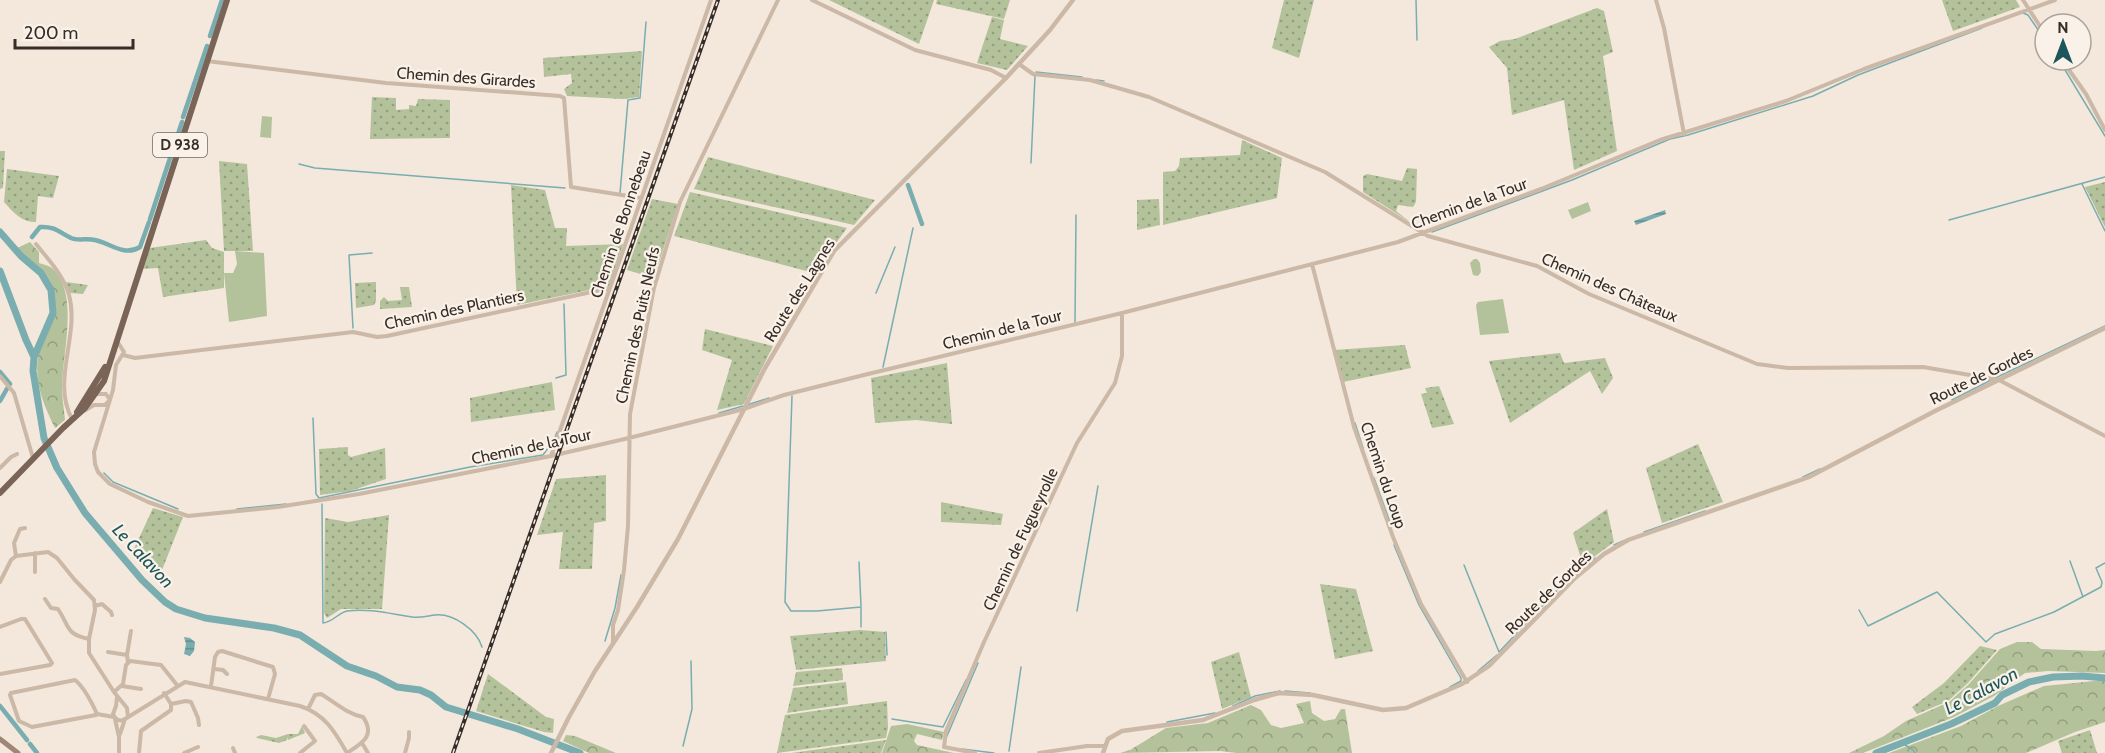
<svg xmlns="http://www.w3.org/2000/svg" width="2105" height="753" viewBox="0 0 2105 753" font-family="Cabin,sans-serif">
  <defs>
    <pattern id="grass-dots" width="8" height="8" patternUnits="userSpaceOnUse" patternTransform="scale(1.5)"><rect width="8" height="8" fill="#b4c29b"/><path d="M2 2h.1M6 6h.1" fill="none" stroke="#939e7e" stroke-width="1.8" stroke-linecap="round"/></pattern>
    <pattern id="forest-crowns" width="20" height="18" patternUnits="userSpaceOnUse" patternTransform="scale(1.5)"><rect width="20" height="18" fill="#b4c29b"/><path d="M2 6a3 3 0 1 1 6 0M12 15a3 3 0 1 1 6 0" fill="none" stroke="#939e7e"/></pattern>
    <pattern id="water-rules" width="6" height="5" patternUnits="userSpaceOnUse" patternTransform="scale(1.5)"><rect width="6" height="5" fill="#79adb0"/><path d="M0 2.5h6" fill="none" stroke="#648d8f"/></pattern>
  </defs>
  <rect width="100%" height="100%" fill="#f3e8db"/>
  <path fill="url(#grass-dots)" d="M829,0H934L919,44Z
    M937,0H1010L1004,19L936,4Z
    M1284,0H1314L1299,58L1272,48Z
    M1942,0H2016L2020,7L1953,31Z
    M1597,8L1604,11L1613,52L1603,56L1617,151L1574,170L1564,100L1512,115L1507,68L1489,47L1500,41L1515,39Z
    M992,17L1004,20L1000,39L1028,46L1007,70L977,63Z
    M642,51L639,97L623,99L567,96L564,89L572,83L571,74L544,77L543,58Z
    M372,97L396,98V110L409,109V105L416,106L418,99L450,100V138L370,139Z
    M1242,140L1282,158L1277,198L1163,225V172L1175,171L1179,166L1180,158L1240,155Z
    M0,151H5L3,188L0,189Z
    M708,157L875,200L854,225L694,189Z
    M219,161L247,164L253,251H224Z
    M1407,168L1417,169L1416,202L1413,207L1398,205L1396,211L1410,222L1363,192V176L1367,174L1402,181Z
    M7,169L59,176L53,198L38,196L36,222C22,223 13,212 4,202Z
    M2105,182V227L2085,187Z
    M511,185L545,190L555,228H567L566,246L623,244L609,286L517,305Z
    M690,192L847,228L814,273L674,236Z
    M652,199L678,204L654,278L627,270Z
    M1159,199L1160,225L1137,230V200Z
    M206,240L212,248L224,252V288L163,297L158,268L142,269L150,248Z
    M66,282L88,285L83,294L70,293Z
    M376,282V301L374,305L356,308L355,283Z
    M400,287H409L412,307L380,309V301L384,297L388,301L402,300Z
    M705,329L773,346L744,404L717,410L732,360L702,350Z
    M1405,345L1411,368L1343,382L1334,350Z
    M1560,353L1564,363L1605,358L1613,378L1602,394L1590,371L1510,423L1489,361Z
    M947,363L952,424L916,420L875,423L871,378Z
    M552,382L555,410L471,422L470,398Z
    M1439,386L1454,424L1432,428L1421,394L1427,393L1425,388Z
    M1698,444L1723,502L1662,523L1646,468Z
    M348,447V455L351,457L385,448L386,479L350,491L320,495L319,449Z
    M606,475V521L594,523L592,569H559L563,532L537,535L556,479Z
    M941,502L1003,514L1001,525L941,522Z
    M153,508L183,517L160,575L133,551Z
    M1607,509L1614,542L1583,565L1573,533Z
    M389,515L382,609H341L327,618L324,613L325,518L348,522Z
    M1320,584L1356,589L1373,651L1335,659Z
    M860,630L885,632L886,661L796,670L790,636Z
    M1980,646L1997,650L1968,683L1948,701L1917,714L1912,707L1944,683Z
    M1239,652L1251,697L1222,709L1211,662Z
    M842,668L843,680L793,686L796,672Z
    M488,674L546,717L554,719L553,733L544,732L476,711Z
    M846,682L848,704L787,713L793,688Z
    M887,701L888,728L886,738L777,753L785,715Z
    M302,726L305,733L288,740V737L287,740L279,743L257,738L256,737L261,735L276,738L288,734H298Z
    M2090,730L2097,753H2062L2058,741Z
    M886,740L881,753H791Z"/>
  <path fill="url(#forest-crowns)" d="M30,242L39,252V263C43,264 49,266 52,268C80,293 62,354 62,387C62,398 64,409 65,420L55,428C44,406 34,383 38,357C42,332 64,315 51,286C42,267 28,263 17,248Z
    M2017,642H2032L2041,649L2096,651L2105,650V673L2048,671L2025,673L1994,696L1954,717L1863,753H1849L1884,736L1906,721L1949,702L1969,684L2000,649Z
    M2094,681H2105V722L2075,732L2026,753H1889L1961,726L1998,706L2044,686Z
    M1310,701L1312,713L1324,721L1335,719L1341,709H1345L1352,753H1237L1220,751L1120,753L1130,750L1166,728L1208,723L1251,705L1261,710L1271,725L1281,728L1304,723L1296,704Z
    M907,724L944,732L942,740L917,734L914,741L917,745L954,753H882L891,726Z
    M566,735L575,736L616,753H589L563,741Z"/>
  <path fill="#b4c29b" d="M262,116L272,117L271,138L260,137Z
    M1588,202L1591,211L1572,219L1568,210Z
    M235,251L264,253L267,316L229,322L224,273H233L237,264Z
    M1474,259H1477L1480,263L1481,272L1478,276L1473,275L1470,263Z
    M1503,299L1509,333L1480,335L1476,305L1478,302Z"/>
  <path fill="url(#water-rules)" d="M1665,210L1666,214L1636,225L1634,221Z
    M184,637L190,638L195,642L194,651L190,656L184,654L186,644Z"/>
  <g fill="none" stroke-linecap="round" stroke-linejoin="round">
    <path stroke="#79adb0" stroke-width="1.5" d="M1416,0L1417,40
      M2023,13L2028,15L2045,40
      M2059,60L2105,136
      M1036,72L1082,77
      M1096,80L1104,81
      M1031,163L1035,76
      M299,164L315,168L565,188
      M2082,184L2105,231
      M620,193L628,100L640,98L646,22
      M1949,220L2105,177
      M1432,232L1572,180L1670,139L1688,135L1813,96L1858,75L1982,28
      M876,293L895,247
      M1075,322L1076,215
      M353,328L349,255L372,253
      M883,367L913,228
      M556,378L566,375L564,304
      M1995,378L2105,326
      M792,396L785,602L791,611H817L861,607V627
      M1952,400L1991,380
      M747,405L769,398
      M719,413L743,406
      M313,418L316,494L319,498L470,467L543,455L554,440L557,432
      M1355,423L1363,448
      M104,473L113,482L178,509
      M1803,477L1820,469
      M1374,478L1391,525
      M322,504L323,623C333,622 338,613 347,611C369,608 391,614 412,617C420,618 427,616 435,615C453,613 477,630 482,647
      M237,509L286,504
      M1644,532L1705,511
      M1394,545L1419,605L1461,678V681L1450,687
      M1614,545L1623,541
      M2070,561L2083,597
      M859,562L861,606
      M1464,565L1499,652
      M1859,610L1868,626L1937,592L1986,642L1995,634L2054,612L2101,587L2102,582L2096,568L2105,563
      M1077,611L1098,486
      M886,632L887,655
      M605,641L615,608L621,575
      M1500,651L1560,587L1595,558
      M1478,671L1497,655
      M1285,691L1310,693
      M1233,706L1255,696L1280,691
      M892,719L943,727L966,680
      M1167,722L1215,713
      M947,736L978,663
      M1902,743L1913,750L1915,753
      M683,746L692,709L691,661
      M962,749L994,753
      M1009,751L1021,667"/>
    <path stroke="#79adb0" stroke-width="4.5" d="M210,36L222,0
      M183,117L207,46
      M176,140L182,122
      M908,185L922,224
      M150,219L175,143
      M32,237L40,227C54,226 59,232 71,238C78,241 87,238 95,240C110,243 124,257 140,247L149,222
      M0,372L10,384
      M0,401L8,387
      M0,706L27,740
      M30,744L37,753"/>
    <path stroke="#79adb0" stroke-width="7" d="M0,232L21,256L41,273L51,290L53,313L34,357L33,371L44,438L57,468L85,513L142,580L165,602L176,609L205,618L274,628L300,635L347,666L376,676L397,687L420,690L431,695L446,707L518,729L580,753
      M0,271L26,340L34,357
      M1876,753L1951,724L1995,703L2002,695L2029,682L2053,677L2082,676L2105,678"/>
    <path stroke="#cbb8a7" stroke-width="4" d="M812,0L915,50L991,70L1006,78
      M1656,0L1664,28L1684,134
      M2023,0L2045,34
      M2062,60L2086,94L2105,130
      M207,61L386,83L560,96L564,98L571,187L641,198
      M1019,64L1033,74L1090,80L1149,97L1325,172L1428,236L1537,266L1589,294L1757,364L1788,368L1923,367L1999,380L2105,436
      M36,244C48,259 64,276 69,295C80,335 51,381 72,419
      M1312,264L1354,427L1393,537L1421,604L1467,682
      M117,341L124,352L116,365L113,390L94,452L95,464L98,472L110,484L148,502L188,516L278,507L359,494L551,456L629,438L744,409L784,395L868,374L1122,313L1398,242L1541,189L1660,140L1786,101L1864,69L2055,0
      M123,355L135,358L353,332L377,337L387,336L610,288
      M0,376L14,393L33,458
      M84,411L94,405H105L110,400L106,394H95
      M551,456L711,0
      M0,468L11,457L17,454
      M16,556L14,543L20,529L25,528
      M35,572V553
      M0,582L11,560L16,556L48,552L57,558L74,579L94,600L95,610L89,639V653L114,692L127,708L128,717
      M45,599L51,608L58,609C70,627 65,634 89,639
      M95,606L102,604L111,612L112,615
      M0,627L21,619H25L52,663L50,665L0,674
      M613,643V625L618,610L624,570L628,526L630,414L654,288L680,202L778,0
      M108,652L127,655
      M128,662L127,655L131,631
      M215,669L223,670L227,674
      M75,680C84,687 92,703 97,714L96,715L32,727L19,721L10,695L11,693Z
      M122,686L141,689
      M211,686L215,657L218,652L222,651L273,667L275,674L268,699
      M114,692L123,684L126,665L130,661L161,665L177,685
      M117,697L116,706L113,714C115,720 120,722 125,719L185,682L300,706C325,714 335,732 347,753
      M171,704L186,701L191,702L198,718L199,725
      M308,709L315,695L321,694C336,703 347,714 363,717C376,736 362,743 347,753
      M97,714L114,717
      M115,719L119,737V753
      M120,734L125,719
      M362,743L368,753
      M233,748L235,753
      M139,753L141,731L171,710V704L164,693
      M184,753L198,747
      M300,753L315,741L304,726
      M405,753L409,738V732
      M975,753L944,747L946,731L984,642L1077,443L1115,383L1122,356V313
      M1039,753L1087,746H1104"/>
    <path stroke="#cbb8a7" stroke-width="4.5" d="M551,753L569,717L595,671L637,607L678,539L765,368L834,251L1006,78L1050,30L1073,0
      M1103,753L1108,739L1122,731L1203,720L1254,700L1279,693L1313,695L1383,710L1406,708L1462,684L1489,666L1575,578L1604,554L1628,540L1809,477L1935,411L2105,328"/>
    <path stroke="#9f8778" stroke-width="5" d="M0,739L18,753"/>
    <path stroke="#7a6458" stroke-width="6" d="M77,412L105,367
      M0,493L63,428L85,408L104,381L227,0"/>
    <defs>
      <path id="rail" d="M453,753L718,0"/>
    </defs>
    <use href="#rail" stroke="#372d28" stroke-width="4"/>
    <use href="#rail" stroke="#faf2e8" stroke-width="1.5" stroke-dasharray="4.5" stroke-linecap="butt"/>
  </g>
  <g text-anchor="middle" stroke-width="4.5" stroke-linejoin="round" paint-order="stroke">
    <rect fill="#faf2e8" stroke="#726862" stroke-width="1.5" x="153" y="133" width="54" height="24" rx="4.5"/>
    <g font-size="15" font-weight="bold" fill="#372d28">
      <text x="180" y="150">D 938</text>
    </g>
    <g font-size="16" fill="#372d28" stroke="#faf2e8">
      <text transform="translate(466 77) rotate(4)" y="6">Chemin des Girardes</text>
      <text transform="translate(1469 203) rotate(-20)" y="6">Chemin de la Tour</text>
      <text transform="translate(620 224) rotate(-71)" y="6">Chemin de Bonnebeau</text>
      <text transform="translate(1610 287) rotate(24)" y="6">Chemin des Châteaux</text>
      <text transform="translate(799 290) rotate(-58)" y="6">Route des Lagnes</text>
      <text transform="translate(454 309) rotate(-12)" y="6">Chemin des Plantiers</text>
      <text transform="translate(637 325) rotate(-78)" y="6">Chemin des Puits Neufs</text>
      <text transform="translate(1002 329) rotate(-14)" y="6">Chemin de la Tour</text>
      <text transform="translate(1981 375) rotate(-26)" y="6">Route de Gordes</text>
      <text transform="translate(531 446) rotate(-12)" y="6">Chemin de la Tour</text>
      <text transform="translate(1384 475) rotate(71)" y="6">Chemin du Loup</text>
      <text transform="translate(1020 539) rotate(-65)" y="6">Chemin de Fugueyrolle</text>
      <text transform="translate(1548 592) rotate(-44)" y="6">Route de Gordes</text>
    </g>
    <g font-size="18" font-style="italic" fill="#1c555a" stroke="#faf2e8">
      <text transform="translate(143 556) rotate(47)" y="6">Le Calavon</text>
      <text transform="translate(1981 691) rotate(-28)" y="6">Le Calavon</text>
    </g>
  </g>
  <g transform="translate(2063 42)"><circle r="28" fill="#faf2e8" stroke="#aca39b" stroke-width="1.5"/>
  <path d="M0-4.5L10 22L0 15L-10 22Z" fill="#1c555a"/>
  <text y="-9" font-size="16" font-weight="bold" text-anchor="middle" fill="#372d28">N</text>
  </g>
  <path d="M15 39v9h118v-9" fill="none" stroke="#372d28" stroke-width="3"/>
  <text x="24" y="39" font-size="18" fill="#372d28" stroke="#faf2e8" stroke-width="4.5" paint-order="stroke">200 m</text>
</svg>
